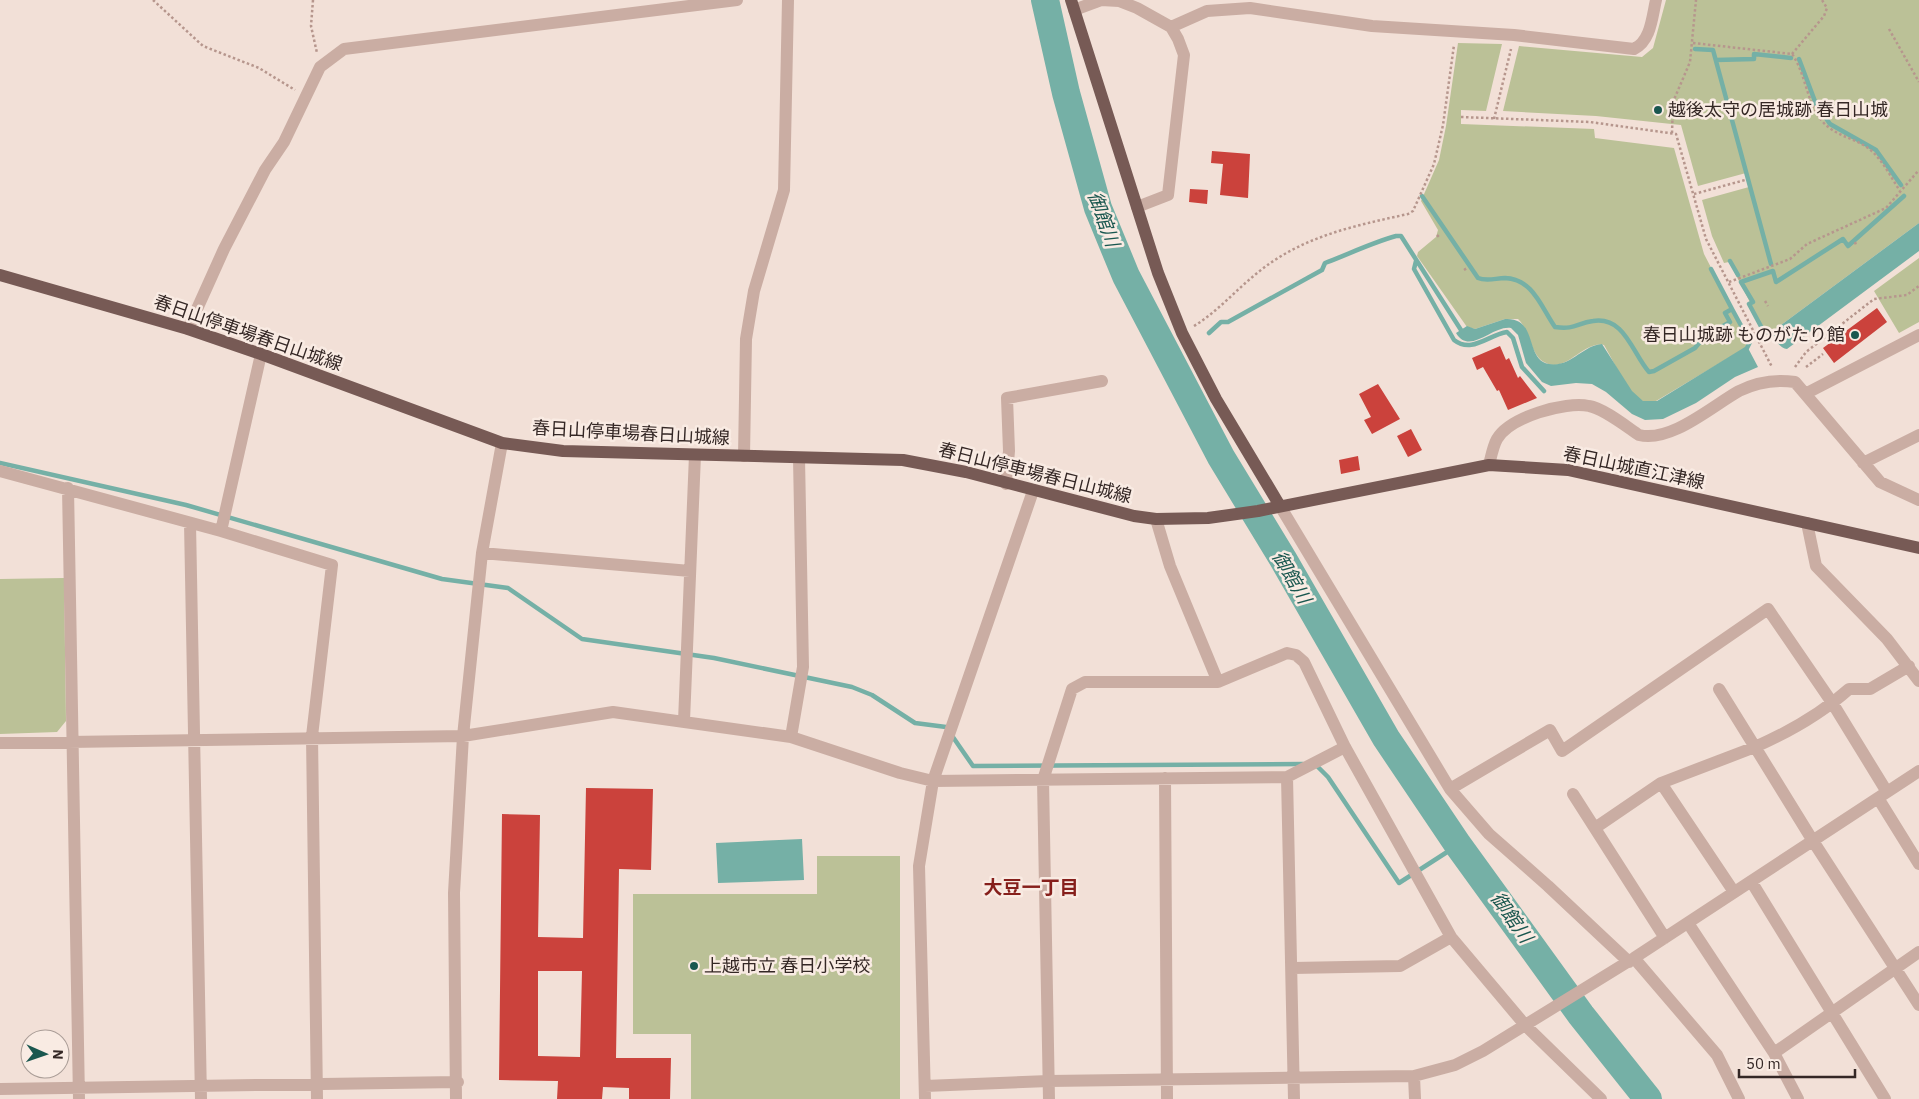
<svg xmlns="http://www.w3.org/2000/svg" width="1919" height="1099" viewBox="0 0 1919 1099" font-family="'IBM Plex Sans','Noto Sans JP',sans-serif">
  <rect width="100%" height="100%" fill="#f2e0d7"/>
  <path fill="#bbc197" d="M1666,0H1919V223L1773,331H1765L1729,262L1724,263L1712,236L1702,200L1749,187L1746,173L1698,186L1681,125L1596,116L1503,111L1519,46L1642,57L1653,48Z
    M1458,43L1502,44L1486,111L1461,110V124L1594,129L1595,138L1674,148L1704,254L1749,341L1745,348L1656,401C1651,402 1642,403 1638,398C1625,387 1613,360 1604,345C1583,340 1566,375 1544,362C1530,354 1530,330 1518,319H1505L1475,329L1467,327L1417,256L1418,252L1436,237L1438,230L1421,201L1439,160L1446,126Z
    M1919,258V322L1899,333L1874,291Z
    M64,578L66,721L57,732L0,734V579Z
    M817,856H900V1099H691V1034H633V894H817Z"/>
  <path fill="#75b0a6" d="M1919,223V251L1787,349C1780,348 1773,339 1773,331Z
    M1505,319C1539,317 1524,360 1549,364C1570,368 1583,345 1602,344L1632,391L1643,401H1657L1745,347L1748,348L1758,367L1735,377L1696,403L1663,419L1645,420L1632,414L1606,392L1592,384L1576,383L1551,386L1542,382L1526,363L1518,335L1511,328C1492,325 1470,356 1456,333L1467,326L1475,329Z
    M802,839L804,880L718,883L716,843Z"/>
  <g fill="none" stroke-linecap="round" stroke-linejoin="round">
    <path stroke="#75b0a6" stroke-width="4.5" d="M1695,49L1713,50L1771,264
      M1799,59L1816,104L1830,124L1876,150L1901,185
      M1716,60L1754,59V54L1791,58
      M1422,196L1478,278C1487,282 1496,278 1505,278C1533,279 1541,307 1555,327C1575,330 1577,323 1593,321C1625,316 1632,353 1649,372L1654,371L1695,348L1704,337L1730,322L1725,313L1732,309L1750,342L1747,348
      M1416,261L1414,269L1454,340C1472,354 1488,335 1507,332L1513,338L1522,367L1544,391
      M1730,261L1738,275
      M1711,269L1732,309
      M1209,333L1221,322H1228L1322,270L1325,263C1349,254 1371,243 1396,236H1401L1461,330
      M1773,333L1764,332L1749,304L1753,302L1741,282L1773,271L1776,282L1843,239L1848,246L1904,196
      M0,463L186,505L442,579L508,588L582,639L714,658L852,687L872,695L915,723L946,727L973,766L1303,764
      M1315,764L1328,777L1399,883L1458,845"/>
    <path stroke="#75b0a6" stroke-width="28" d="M1045,0L1066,93L1098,208L1126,276L1221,457L1283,559L1386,738L1458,845L1581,1015L1648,1099"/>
  </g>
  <path fill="#cb423c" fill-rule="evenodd" d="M1212,151L1250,154L1248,198L1220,195L1223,164L1211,163Z
    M1190,189L1208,190L1207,204L1189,202Z
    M1877,308L1887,322L1834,363L1823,348Z
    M1500,346L1506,360L1509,358L1518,378L1520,376L1537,398L1508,410L1499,390L1497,391L1483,367L1477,370L1472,358Z
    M1378,384L1400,419L1372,434L1364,420L1371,417L1359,394Z
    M1411,429L1422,450L1408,457L1397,436Z
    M1358,456L1360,470L1341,474L1339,460Z
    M586,788L653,789L651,870L619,869L616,1058H671L670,1099H629V1088L603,1087L602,1099H557L558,1081L499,1080L502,814L540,815L538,937L583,938ZM538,971H582L580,1057L538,1056Z"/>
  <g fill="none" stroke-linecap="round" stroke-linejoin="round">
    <path stroke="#b6968d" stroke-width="2.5" stroke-dasharray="2.5 2.5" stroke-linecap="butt" d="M153,0L203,46L259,68L295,90
      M313,0L311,26L317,53
      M1889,29L1919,82
      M1693,43L1792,54C1806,74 1806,101 1822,121C1834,135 1850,137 1865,146C1881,156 1890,176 1900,191
      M1792,54L1824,16L1827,8L1822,0
      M1461,117L1590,122L1676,134L1706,239L1772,367
      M1494,119L1511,49
      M1672,133L1673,102L1690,62L1696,0
      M1694,194L1745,180
      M1437,235L1439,237
      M1855,242L1856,245
      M1464,270L1467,268
      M1729,282L1790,259L1807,244L1886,208L1919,170
      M1765,301L1768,306
      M1194,326C1217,312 1235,291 1256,274C1300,237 1353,226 1408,214L1413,211L1434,164L1443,125L1454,45
      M1715,333L1717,337
      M1795,367L1806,352L1874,299L1907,295L1919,286
      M1806,367L1823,354"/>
    <path stroke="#caada3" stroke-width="12" d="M1074,10L1101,0L1119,1L1137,8L1171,27L1178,39L1184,55L1168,195L1137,207
      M1171,27L1207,11L1250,8L1372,26L1514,35L1634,49C1651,41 1652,17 1656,0
      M188,329L224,249L265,170L284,142L320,67L344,49L737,0
      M1805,394L1919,335
      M744,456L746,339L754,291L784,190L788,0
      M1863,463L1919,435
      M1489,465C1491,457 1493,446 1497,439C1510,417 1565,401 1589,406C1603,408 1627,427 1639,435C1671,443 1712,406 1739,391C1757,382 1775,379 1795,382L1880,482L1919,500
      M0,471L221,531L332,565L312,736L317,1099
      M1006,484L1009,451L1007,398L1102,381
      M68,488L79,1099
      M1280,506L1450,789L1489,834L1548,886L1629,962
      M1156,519L1170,566L1218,682
      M190,523L201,1099
      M1807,523L1816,566L1887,639L1919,681
      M221,531L261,354
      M482,553L690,571
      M1719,689L1755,747C1789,732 1821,714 1849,689H1870L1909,666
      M684,721L695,455
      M791,737L803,667L799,458
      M0,743L463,736L613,712L791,737L900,773L933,781L1287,777L1345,747
      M1287,777L1294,1099
      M1165,778L1167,1099
      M1661,783L1734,892
      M1450,789L1550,730L1562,751L1768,609L1833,704L1887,792
      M1573,794L1665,938
      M1878,798L1919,864
      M1595,828L1661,783L1755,747L1813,841L1919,1005
      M1751,881L1885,1099
      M1688,923L1774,1053L1798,1099
      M1634,958L1717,1055L1739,1099
      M1293,968L1400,966L1451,937
      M1774,1053L1919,952
      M1414,1076L1415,1099
      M925,1086L1049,1081L1414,1076L1455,1065L1483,1051L1634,958L1919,771
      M0,1089L458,1082
      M456,1099L454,893L463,736L482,553L502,443
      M925,1099L919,866L933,781L1033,491
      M1049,1099L1043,780L1072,689L1085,682H1218L1287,653L1296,655L1304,662L1345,747L1451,937L1525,1025L1601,1099"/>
    <path stroke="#775a55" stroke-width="12" d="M1071,0L1158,273L1182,333L1216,399L1280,506
      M0,275L188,329L261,354L502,443L563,451L903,460L966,472L1134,516L1156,519L1208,518L1258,511L1489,465L1568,470L1919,548"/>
  </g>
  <g fill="#1a574f" stroke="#f9ebe3" stroke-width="2">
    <circle cx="1658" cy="110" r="5"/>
    <circle cx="1855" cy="335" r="5"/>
    <circle cx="694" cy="966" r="5"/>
  </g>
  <g text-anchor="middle" stroke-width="5" stroke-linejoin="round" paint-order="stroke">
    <g font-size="18" fill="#342725" stroke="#f9ebe3" text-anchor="start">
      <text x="1668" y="116">越後太守の居城跡 春日山城</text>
      <text x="1845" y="341" text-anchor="end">春日山城跡 ものがたり館</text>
      <text x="704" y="972">上越市立 春日小学校</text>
    </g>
    <g font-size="18" fill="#342725" stroke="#f9ebe3">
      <text transform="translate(248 333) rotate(19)" y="6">春日山停車場春日山城線</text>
      <text transform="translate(631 433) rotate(3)" y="6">春日山停車場春日山城線</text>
      <text transform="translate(1634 468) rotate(12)" y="6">春日山城直江津線</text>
      <text transform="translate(1035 473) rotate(14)" y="6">春日山停車場春日山城線</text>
    </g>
    <g font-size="19" font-style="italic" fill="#1a574f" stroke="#f9ebe3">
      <text transform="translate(1104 219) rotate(70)" y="7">御館川</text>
      <text transform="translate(1292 577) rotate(60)" y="7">御館川</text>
      <text transform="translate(1512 917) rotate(55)" y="7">御館川</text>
    </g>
    <g font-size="19" font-weight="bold" fill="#861f1b" stroke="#f9ebe3">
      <text x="1031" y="894">大豆一丁目</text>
    </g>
  </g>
  <g transform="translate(45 1054) rotate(92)"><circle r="24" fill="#f9ebe3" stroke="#aa9d97"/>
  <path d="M0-4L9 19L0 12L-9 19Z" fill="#1a574f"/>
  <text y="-8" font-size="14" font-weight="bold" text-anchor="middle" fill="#342725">N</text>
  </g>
  <path d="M1739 1069v8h116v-8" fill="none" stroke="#342725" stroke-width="2.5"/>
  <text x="1746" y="1069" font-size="15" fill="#342725" stroke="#f9ebe3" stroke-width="4" paint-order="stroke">50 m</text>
</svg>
